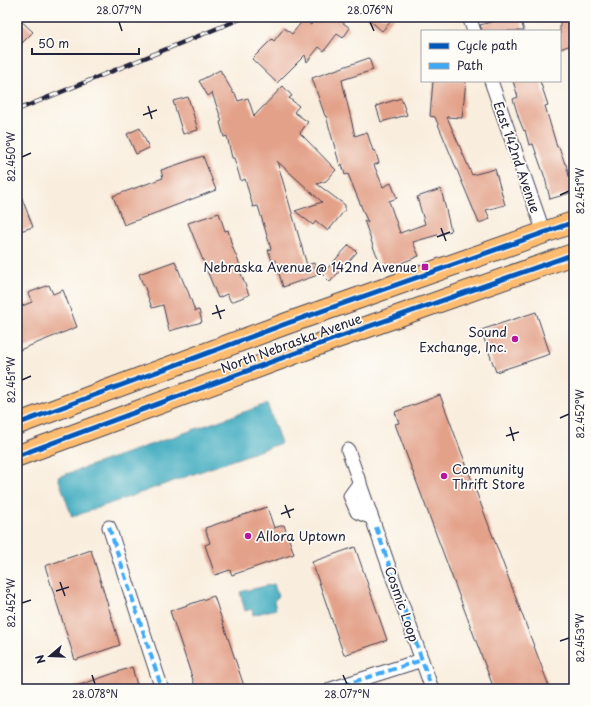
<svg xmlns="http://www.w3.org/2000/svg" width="591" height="706" viewBox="0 0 591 706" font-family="'Playpen Sans',sans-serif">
  <rect width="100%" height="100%" fill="#fdfcf7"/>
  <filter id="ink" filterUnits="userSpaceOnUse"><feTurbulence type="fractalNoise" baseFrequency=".025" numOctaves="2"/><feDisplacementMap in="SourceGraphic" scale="8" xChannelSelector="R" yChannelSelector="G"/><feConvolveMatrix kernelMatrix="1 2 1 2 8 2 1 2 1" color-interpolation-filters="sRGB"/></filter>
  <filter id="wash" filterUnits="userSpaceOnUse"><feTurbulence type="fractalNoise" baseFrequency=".012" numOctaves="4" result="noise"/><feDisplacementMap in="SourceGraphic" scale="16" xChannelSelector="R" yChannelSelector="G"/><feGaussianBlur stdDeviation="0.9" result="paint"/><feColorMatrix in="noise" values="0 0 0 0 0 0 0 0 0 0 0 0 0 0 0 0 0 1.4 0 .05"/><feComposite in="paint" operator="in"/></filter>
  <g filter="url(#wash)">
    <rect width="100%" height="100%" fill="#f9eede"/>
    <path fill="#41acc0" stroke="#32677e" d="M267,404L281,443L72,517L58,477Z
      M274,584L278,597L274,601L276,609L253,615L252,609L245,611L240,592Z"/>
    <g id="blocks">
      <path fill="#e3a189" d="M17,17L33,32L17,48Z
        M317,17H335L350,28L343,38L337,34L324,51L319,47L307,62L305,55L277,83L252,59L272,39L274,41L284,28L292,34L304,19L311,25Z
        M366,17H395L382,31Z
        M509,17H520L524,31H482L480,25Z
        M560,17H574V44L560,49Z
        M369,58L373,70L342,80L343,85L355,136L367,132L373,151L375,150L379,163L374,165L383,187L391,183L397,198L389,201L400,233L425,224L417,197L441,189L451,231L413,242L419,256L384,270L374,249L364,220L368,223L348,174L345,175L342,164L340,166L326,116H325L312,78Z
        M220,70L234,94L235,93L238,101L248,98L254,116L283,86L292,96L289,98L299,106L294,112L308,122L300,133L336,170L326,181L317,184L345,205V210L328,231L316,221L313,225L295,211L322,202L277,161L307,265L314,263L318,275L283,287L275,260L272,261L268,250L271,249L258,206L253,207L245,179L241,181L234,158H232L227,136L224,137L220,122L222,121L212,93L208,96L199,81Z
        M433,81H466L462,118L447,117L472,175L495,169L505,205L486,210L490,219L479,223L435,117L430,116Z
        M513,81H540L548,105L545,106L557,147H559L565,164H566L573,192L550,199L545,178L533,144L529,145L525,130L524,131L519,119L513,99L518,97Z
        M188,97L198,130L183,134L173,101Z
        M401,98L407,115L381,122L376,106Z
        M140,128L149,148L136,154L127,134Z
        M203,156L216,190L124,225L113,196L163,178L161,170Z
        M17,188H18L33,227L17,232Z
        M219,213L225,231L228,230L232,246L242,270L240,271L249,295L231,302L227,294L218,298L188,223Z
        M349,245L357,252L330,282L322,274Z
        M175,261L185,286H186L195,311L199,310L202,322L169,331L163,305L152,308L144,285H143L139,274Z
        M49,285L53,294L63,290L77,327L17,351V308L32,302L28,293Z
        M536,312L550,354L496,372L481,330Z
        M440,395L550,689H494L395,424L399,423L395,412Z
        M267,507L274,528L284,525L294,554L232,575L230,570L215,575L205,545L210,543L205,528Z
        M355,547L387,640L344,655L312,562Z
        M91,550L120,645L75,660L45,566Z
        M214,596L245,689H196L170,611Z
        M132,667L138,689H74V687Z"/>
    </g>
  </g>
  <g filter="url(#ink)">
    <use href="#blocks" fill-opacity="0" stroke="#424153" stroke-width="1"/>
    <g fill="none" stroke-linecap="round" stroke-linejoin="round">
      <defs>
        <path id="minor" d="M469,17L474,31
          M491,81L544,233
          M348,450L432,689
          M360,482L350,496L357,512L372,518
          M109,527L162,689
          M331,689L422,660"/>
        <path id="primary" d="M17,424L288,323L574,222
          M17,456L336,338L574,254"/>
      </defs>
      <use href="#minor" stroke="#424153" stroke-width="15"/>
      <use href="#primary" stroke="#424153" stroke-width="23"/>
      <use href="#minor" stroke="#fff" stroke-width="13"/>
      <use href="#primary" stroke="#febc70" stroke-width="21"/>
      <defs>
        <path id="rail" d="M17,110L245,17"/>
      </defs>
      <use href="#rail" stroke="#22223b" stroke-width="4.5"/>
      <use href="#rail" stroke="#fdfcf7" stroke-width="3" stroke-dasharray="9" stroke-linecap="butt"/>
      <path stroke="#3fa9f5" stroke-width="4" stroke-dasharray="8 4" stroke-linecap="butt" d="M109,527L162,689
        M376,527L432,689
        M331,689L422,660"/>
      <defs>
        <path id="cycleway" d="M17,424L288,323L574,222
          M17,456L336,338L574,254"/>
      </defs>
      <use href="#cycleway" stroke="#fdfcf7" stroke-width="8"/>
      <use href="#cycleway" stroke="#0057b8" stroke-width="5"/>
    </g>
  </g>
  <path fill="none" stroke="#22223b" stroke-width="1.5" d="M119,22L122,31M370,22L374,31M148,106L152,119M143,115L157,110M22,157L31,153M560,195L569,191M441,228L446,241M437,237L450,232M216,305L221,319M212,314L225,310M22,380L31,376M560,418L569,414M510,427L514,441M506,436L519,432M285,505L290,518M281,514L294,509M60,582L65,596M56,591L69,587M22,603L31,600M560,641L569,638M92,675L95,684M343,675L347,684"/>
  <g fill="#b5179e" stroke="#fdfcf7" stroke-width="1.5">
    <rect x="421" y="263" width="8" height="8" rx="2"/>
    <circle cx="515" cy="339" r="4"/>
    <circle cx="444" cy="476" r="4"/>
    <circle cx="248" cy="536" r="4"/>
  </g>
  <g text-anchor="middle" stroke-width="3.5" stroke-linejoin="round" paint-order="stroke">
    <g font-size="13" fill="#22223b" stroke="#fdfcf7">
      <text transform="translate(517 157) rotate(71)" y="5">East 142nd Avenue</text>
      <text transform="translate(291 343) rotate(-20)" y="5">North Nebraska Avenue</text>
      <text transform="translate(402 604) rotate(71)" y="5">Cosmic Loop</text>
    </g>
    <g font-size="13" fill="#22223b" stroke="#fdfcf7" text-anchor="end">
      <text x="417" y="272">Nebraska Avenue @ 142nd Avenue</text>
      <text x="507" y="337">Sound<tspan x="507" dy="15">Exchange, Inc.</tspan></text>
      <text x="452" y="474" text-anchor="start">Community<tspan x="452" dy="15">Thrift Store</tspan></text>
      <text x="256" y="541" text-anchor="start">Allora Uptown</text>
    </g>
  </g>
  <rect width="591" height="706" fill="none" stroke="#fdfcf7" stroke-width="44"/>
  <rect x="421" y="30" width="140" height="52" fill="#fdfcf7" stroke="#a5a5ac"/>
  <rect x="429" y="43" width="20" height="6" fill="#0057b8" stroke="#a5a5ac"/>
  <text x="457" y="50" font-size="12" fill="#22223b">Cycle path</text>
  <rect x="429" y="63" width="20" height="6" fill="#3fa9f5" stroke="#a5a5ac"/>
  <text x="457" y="70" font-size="12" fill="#22223b">Path</text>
  <g transform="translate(50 656) rotate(251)" stroke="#fdfcf7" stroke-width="3" paint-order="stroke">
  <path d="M0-3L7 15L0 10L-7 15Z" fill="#22223b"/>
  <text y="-6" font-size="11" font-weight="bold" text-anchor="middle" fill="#22223b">N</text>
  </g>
  <path d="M32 48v6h107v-6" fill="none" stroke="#22223b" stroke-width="2"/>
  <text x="38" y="48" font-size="12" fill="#22223b" stroke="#fdfcf7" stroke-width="3" paint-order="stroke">50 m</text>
  <rect x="22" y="22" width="547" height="662" fill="none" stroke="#22223b" stroke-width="1.5"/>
  <g font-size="10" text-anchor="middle" fill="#22223b">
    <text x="119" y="14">28.077°N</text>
    <text x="370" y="14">28.076°N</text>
    <text transform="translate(11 157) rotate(-90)" y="4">82.450°W</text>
    <text transform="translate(580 191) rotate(-90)" y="4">82.451°W</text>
    <text transform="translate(11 380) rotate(-90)" y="4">82.451°W</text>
    <text transform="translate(580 414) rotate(-90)" y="4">82.452°W</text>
    <text transform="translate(11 603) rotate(-90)" y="4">82.452°W</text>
    <text transform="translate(580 638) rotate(-90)" y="4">82.453°W</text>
    <text x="95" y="698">28.078°N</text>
    <text x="347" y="698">28.077°N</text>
  </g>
</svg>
